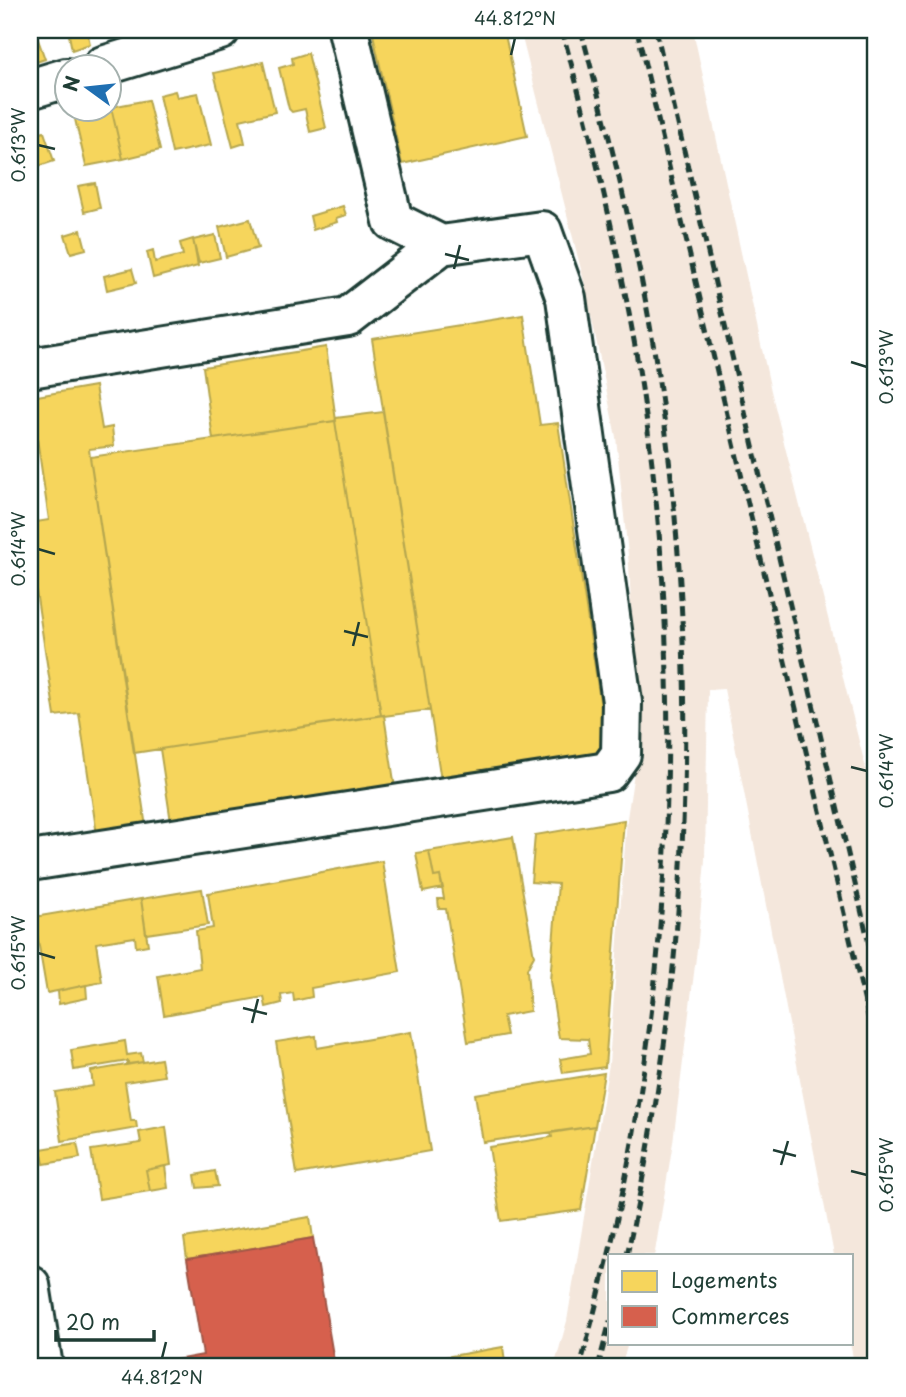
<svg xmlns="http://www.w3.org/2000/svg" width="906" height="1397" viewBox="0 0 906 1397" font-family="'Playpen Sans',sans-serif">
  <rect width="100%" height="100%" fill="#fff"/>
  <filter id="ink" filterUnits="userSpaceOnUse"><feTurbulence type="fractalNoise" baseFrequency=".0143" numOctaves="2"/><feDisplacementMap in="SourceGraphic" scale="14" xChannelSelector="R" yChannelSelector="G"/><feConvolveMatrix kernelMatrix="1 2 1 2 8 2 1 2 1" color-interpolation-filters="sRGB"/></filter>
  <g filter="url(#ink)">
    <path fill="#f4e7dc" d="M520,30H693L771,391L876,809V1367H855L850,1343L852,1255H834L724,689L708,690L705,860L698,941L673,1142L655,1252L654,1255H610V1343H628L621,1367H554L567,1321L609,1064L627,818L638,747L629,565L616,437L585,285Z"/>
    <path fill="#f6d55c" stroke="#b6a750" stroke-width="2" d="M68,30H87L90,44L72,50Z
      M372,30H504L527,136L402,164Z
      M35,31L45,59L30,64V33Z
      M308,53L326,128L310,132L305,109L292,112L289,109L279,68L293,64L292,58Z
      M263,62L275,112L240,120L245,143L233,147L214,73Z
      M175,91L177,97L198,93L211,145L172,153L159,95Z
      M148,100L160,150L123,159L111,107Z
      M111,107L123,159L86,166L74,115Z
      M44,132L54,161L30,169V136Z
      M95,183L100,208L84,212L78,186Z
      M343,206L346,215L336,218L337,222L313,230L310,216Z
      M250,219L258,248L226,257L219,227Z
      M81,230L86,249L71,253L65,235Z
      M215,235L220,258L199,263L193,240Z
      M193,239L198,266L153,278L147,252L153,250L155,262L183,255L180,243Z
      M132,269L136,283L107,290L104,276Z
      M523,315L540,425L558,423L608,753L441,780L372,339Z
      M326,347L336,421L213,439L203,367Z
      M95,386L102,429L112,427L114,446L89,449L90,457L146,827L97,835L79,713L55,716L30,552V523L49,520L31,397Z
      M383,412L430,710L384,716L381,715L335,421L336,418Z
      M335,421L381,715L134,753L90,457Z
      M384,715L395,788L171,822L160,749Z
      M624,820L605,1067L563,1073L560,1059L590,1054L588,1039L559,1038L550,981L558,884L531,882L535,835Z
      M513,837L534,956L527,969L530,1011L503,1016L507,1035L468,1042L446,909H439L438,899H444L440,876L434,877L429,851Z
      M429,851L434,877L440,876L443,888L423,892L416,853Z
      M382,861L400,972L311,988L312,997L294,1001L293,993L281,995L282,1003L266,1007L264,997L164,1015L158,976L200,968L196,931L213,928L208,893Z
      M202,889L208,925L146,934L141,899Z
      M141,899L148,945L136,947L135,937L96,943L102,982L47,993L34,917Z
      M86,985L87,998L59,1004L58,991Z
      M411,1032L430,1151L297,1174L276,1042L316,1036L317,1048Z
      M125,1041L127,1055L141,1053L143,1062L128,1064V1061L74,1070L71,1050Z
      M161,1059L164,1076L125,1082L131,1121H136L137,1128L62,1141L55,1092L93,1086L91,1071Z
      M604,1073L595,1126L483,1142L475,1094Z
      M595,1126L581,1210L501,1221L489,1147L552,1137L551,1133Z
      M166,1127L171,1165L146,1170L150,1191L99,1199L91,1150L141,1143L139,1132Z
      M77,1143L80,1158L44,1164L41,1149Z
      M165,1166L168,1188L150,1191L146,1170Z
      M215,1171L218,1186L197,1188L195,1175Z
      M310,1217L313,1238L187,1259L184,1238Z
      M503,1347L505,1362L513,1360L514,1367H369L387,1364L388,1367Z"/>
    <path fill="#d6604d" stroke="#9f5646" stroke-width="2" d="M313,1238L335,1367H171L170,1361L203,1355L187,1259Z"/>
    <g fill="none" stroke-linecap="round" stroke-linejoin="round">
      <defs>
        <path id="minor" d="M348,30L393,221L441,245
          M103,66L220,30
          M30,89L66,78
          M30,368L348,317L441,245L542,231L566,298L622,702L621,754L608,772L30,861"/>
        <path id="major" d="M30,1285L43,1367"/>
      </defs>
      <use href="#minor" stroke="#1f3d34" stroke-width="44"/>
      <use href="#major" stroke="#1f3d34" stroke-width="44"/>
      <use href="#minor" stroke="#fff" stroke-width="38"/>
      <use href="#major" stroke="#fff" stroke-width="38"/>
      <path stroke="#1f3d34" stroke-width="5" stroke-dasharray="10 5" stroke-linecap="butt" d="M562,30C594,146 622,263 641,382C682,650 676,929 622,1195C610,1253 595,1310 580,1367
        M581,30C612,146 642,263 659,382C702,677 691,964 627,1255
        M637,30L876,1050
        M656,30L876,974
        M598,1367L610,1321"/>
    </g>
  </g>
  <path fill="none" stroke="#1f3d34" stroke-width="2.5" d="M511,55L515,38M38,145L55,149M445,254L469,260M454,269L460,245M851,362L867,367M38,549L55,554M344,631L368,637M353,646L359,622M851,767L867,771M38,953L55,958M243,1008L267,1014M252,1023L258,999M773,1150L796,1156M781,1165L788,1141M851,1171L867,1175M162,1358L166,1342"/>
  <rect width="906" height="1397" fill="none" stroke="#fff" stroke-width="77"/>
  <rect x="608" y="1254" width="245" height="91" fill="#ffffff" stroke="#a5b1ae" stroke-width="2"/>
  <rect x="622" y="1271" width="35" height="21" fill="#f6d55c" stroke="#a5b1ae" stroke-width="2"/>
  <text x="671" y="1288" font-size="21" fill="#1f3d34">Logements</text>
  <rect x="622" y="1306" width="35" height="21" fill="#d6604d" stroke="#a5b1ae" stroke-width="2"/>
  <text x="671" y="1324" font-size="21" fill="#1f3d34">Commerces</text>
  <g transform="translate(88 88) rotate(285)"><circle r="33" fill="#ffffff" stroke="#a5b1ae" stroke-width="2"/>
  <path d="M0-5L12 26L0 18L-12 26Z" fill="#1f6fb2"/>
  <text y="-10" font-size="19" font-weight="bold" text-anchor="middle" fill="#1f3d34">N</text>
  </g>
  <path d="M56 1330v10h98v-10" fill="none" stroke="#1f3d34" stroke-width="3.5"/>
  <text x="66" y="1330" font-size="21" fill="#1f3d34" stroke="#ffffff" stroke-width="5" paint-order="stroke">20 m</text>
  <rect x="38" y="38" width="829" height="1320" fill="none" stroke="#1f3d34" stroke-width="2.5"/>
  <g font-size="18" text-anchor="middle" fill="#1f3d34">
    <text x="515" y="25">44.812°N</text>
    <text transform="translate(19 145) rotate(-90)" y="6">0.613°W</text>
    <text transform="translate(887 367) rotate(-90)" y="6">0.613°W</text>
    <text transform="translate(19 549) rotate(-90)" y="6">0.614°W</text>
    <text transform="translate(887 771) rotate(-90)" y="6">0.614°W</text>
    <text transform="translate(19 953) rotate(-90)" y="6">0.615°W</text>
    <text transform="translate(887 1175) rotate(-90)" y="6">0.615°W</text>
    <text x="162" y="1384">44.812°N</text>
  </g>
</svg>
